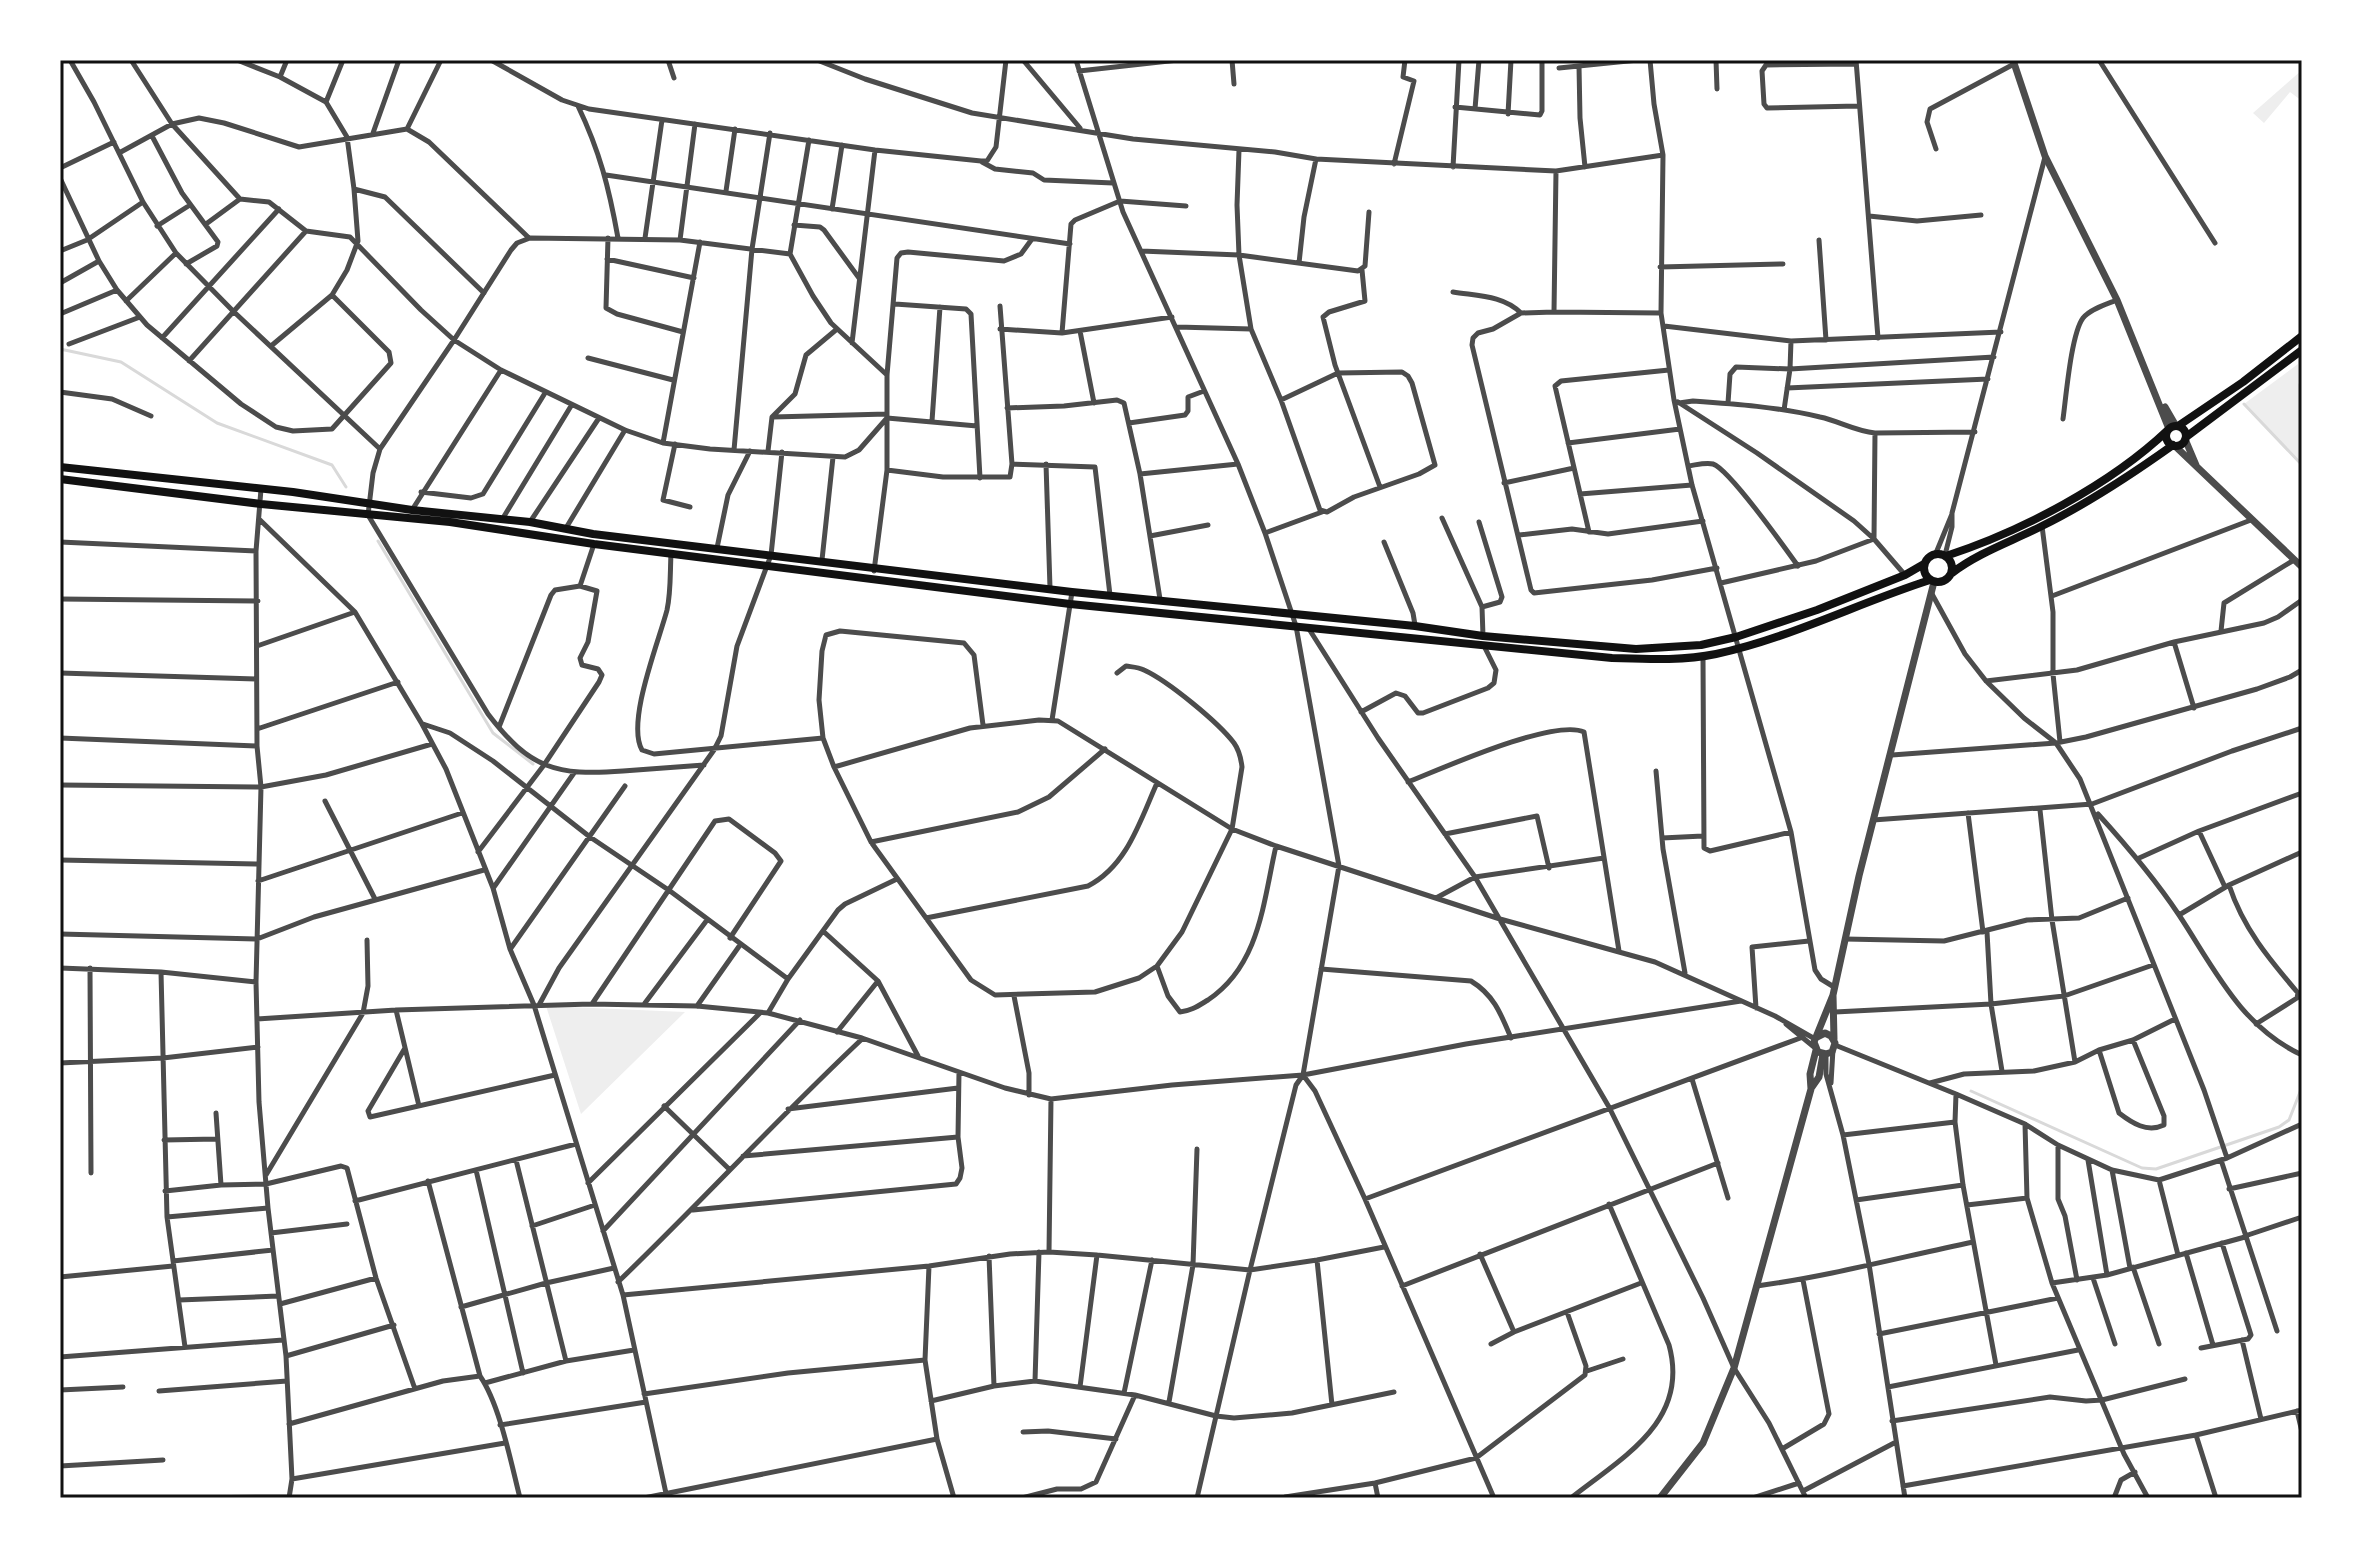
<svg xmlns="http://www.w3.org/2000/svg" width="2362" height="1558" viewBox="0 0 2362 1558" font-family="Karla,sans-serif">
  <rect width="100%" height="100%" fill="#fff"/>
  <path fill="#eee" d="M2302,70V101L2290,92L2264,123L2253,113Z
    M2298,364V383L2302,389V465L2244,404Z
    M546,1006L685,1012L581,1114Z"/>
  <g fill="none" stroke-linecap="round" stroke-linejoin="round">
    <path stroke="#d9d9d9" stroke-width="3" d="M60,349L121,362L217,423L332,465L346,487
      M2244,404L2302,465
      M378,541L493,733L533,764
      M1971,1091L2142,1168L2156,1169L2279,1127L2289,1120L2302,1087"/>
    <path stroke="#4c4c4c" stroke-width="5" d="M70,60L94,102L143,202L176,253L233,311L380,449
      M131,60L172,124L240,199L269,202L306,231L350,237L421,310L454,340L501,370L625,430L663,443L710,449L845,457L859,450L887,418L977,426
      M237,60L280,77L326,102L347,137L354,189L358,241L347,270L332,295L271,346
      M491,60L562,100L589,109L875,150L981,161H987L996,147L1006,60
      M668,60L674,78
      M817,60L865,79L972,113L1133,139L1275,152L1316,159L1556,171L1663,155
      M1023,60L1080,128
      M1076,60L1123,212L1238,464L1265,533L1296,626L1339,866L1303,1075L1296,1085L1250,1270L1197,1498
      M1232,60L1234,84
      M1650,60L1654,104L1663,155L1661,313L1674,400L1692,485L1791,832L1815,970L1821,979L1834,987
      M1716,60L1717,89
      M1856,60L1878,338
      M2099,60L2215,243
      M1856,64L1766,65L1762,71L1764,104L1767,108L1858,106
      M1579,66L1580,118L1585,167
      M1559,68L1638,60
      M1079,71L1178,60
      M280,77L287,60
      M326,102L343,60
      M578,106C600,152 609,188 618,238
      M1455,107L1540,115L1542,111V60
      M1475,109L1479,60
      M1508,114L1511,60
      M407,129L441,60
      M373,133L399,60
      M152,136L182,193L218,242L217,246L186,264
      M1936,149L1927,122L1930,109L2014,64
      M1239,150L1237,205L1239,255L1251,329L1281,400L1320,510L1327,512L1354,497L1419,474L1435,465L1412,383L1408,376L1402,372L1338,373L1281,400
      M119,153L172,124L199,118L224,123L299,147L407,129L429,142L529,238
      M982,162L995,169L1033,173L1044,180L1113,183
      M1394,164L1414,81L1403,77L1405,60
      M1453,167L1459,60
      M60,168L114,142
      M1556,171L1554,312L1661,313
      M606,175L1070,244
      M60,178L99,261L117,290L147,325L241,404L276,427L293,431L332,429L391,363L389,352L332,295
      M354,189L385,197L484,293
      M726,191L735,129
      M832,209L842,145
      M1869,216L1917,221L1981,215
      M206,224L240,199
      M794,225L820,227L824,230L859,278
      M157,226L190,205
      M608,238L606,308L617,314L683,332
      M645,238L662,120
      M680,240L695,124
      M1819,240L1826,340
      M60,251L87,240L143,202
      M1141,251L1239,255L1358,271L1365,266L1369,212
      M790,254L809,140
      M607,259L694,278
      M1299,263L1304,217L1316,159
      M1660,267L1783,264
      M1362,270L1365,301L1329,312L1323,317L1335,365L1380,487
      M60,283L99,261
      M1453,292C1477,296 1503,295 1521,313
      M126,301L176,253
      M895,304L966,309L971,314L980,478
      M1554,312L1521,313L1493,329L1478,333L1473,338L1472,345L1531,590L1534,593L1652,580L1717,568
      M60,314L117,290
      M1664,326L1791,341L2001,332
      M1177,327L1251,329
      M1000,329L1062,333L1172,317
      M1080,331L1094,403
      M1062,333L1071,224L1075,220L1120,201L1186,206
      M162,338L279,209
      M852,343L875,150
      M69,344L140,317
      M588,358L673,380
      M189,361L306,231
      M1787,388L1988,379
      M60,392L112,399L151,416
      M1678,402L1757,453L1854,521L1874,539L1905,575
      M1679,403L1693,401C1736,404 1778,407 1820,417C1839,421 1855,431 1875,433L1975,432
      M1728,403L1730,374L1736,367L1790,369L1994,357
      M1007,408L1064,406L1117,400L1124,403L1140,474L1160,599
      M1784,410L1790,369L1791,341
      M773,417L887,414
      M2063,419C2066,398 2071,334 2083,318C2090,309 2107,304 2117,300
      M932,421L940,307
      M1129,423L1185,415L1188,411V397L1204,391
      M663,443L700,242
      M1568,443L1680,429
      M675,444L663,500L690,507
      M734,450L752,249L770,133
      M768,451L772,417L795,394L806,355L837,329
      M1012,464L1095,467L1110,595
      M1046,464L1050,588
      M1688,466C1696,465 1706,462 1713,464C1729,469 1785,548 1798,566
      M887,470L943,477H1010L1012,464L1000,306
      M1140,474L1238,464
      M1504,483L1574,468
      M261,489L256,551L257,746L261,787L256,982L259,1102L268,1208L286,1356L292,1479L289,1498
      M421,492L471,498L483,494L545,393
      M1580,494L1692,485
      M412,510L501,370
      M503,518L571,406
      M1442,518L1482,607L1483,636
      M259,519L355,612L422,724L446,769L493,888L510,949L534,1005L623,1295L667,1498
      M530,522L599,418
      M1479,522L1502,597L1500,602L1482,607
      M2042,526L2053,612V674L2060,742
      M566,528L625,430
      M1589,532L1555,386L1561,381L1669,370
      M1265,533L1322,512
      M1519,535L1572,529L1608,534L1703,521
      M1150,536L1208,525
      M60,542L256,551
      M1384,542L1413,613L1415,625
      M717,548L728,495L750,451
      M1936,553L1952,514
      M671,554C670,572 671,592 667,610C659,641 626,722 642,750L654,754L823,738
      M1945,555L1952,527V513L2045,157
      M822,560L833,457
      M874,571L887,470V375L897,258L901,253L908,252L1004,261L1021,254L1032,239
      M1721,583L1816,561L1874,539L1875,433
      M580,586L594,544
      M1932,594L1965,654L1986,681L2024,718L2056,743L2080,779L2204,1090L2227,1158
      M2052,596L2251,520
      M60,599L258,601
      M1309,629L1378,738L1475,877L1609,1107L1703,1298L1734,1368L1769,1423L1806,1498
      M2221,631L2224,603L2294,560
      M2174,642L2194,708
      M257,646L355,612
      M1703,657L1704,848L1710,851L1791,832
      M60,673L256,679
      M1986,681L2077,670L2174,642L2264,623L2278,617L2302,600
      M1361,712L1396,693L1405,696L1418,713H1423L1488,688L1494,683L1496,670L1484,646
      M1052,720L1072,592
      M423,724L450,733L493,761L590,837L670,891L788,979
      M983,725L974,655L964,643L840,631L826,635L822,651L819,700L823,738L834,767L871,842L971,980L995,995L1095,992L1139,978L1157,966L1182,932L1232,829L1242,767C1241,758 1239,750 1234,743C1218,722 1168,681 1144,670C1138,667 1132,667 1126,666L1117,673
      M257,729L398,682
      M60,738L257,746
      M1892,755L2056,743L2086,737L2257,689L2290,677L2302,670
      M704,765C677,767 650,769 623,771C556,776 530,769 488,714L368,515L373,473L380,449L454,340L511,250L517,243L530,238L680,240L790,254L813,296L831,323L887,375
      M834,767L970,728L1039,720L1058,721L1232,829L1276,846L1500,919L1655,962L1775,1016L1815,1039
      M1656,771L1663,849L1685,973
      M1408,782C1441,769 1554,718 1584,732L1619,951
      M60,785L261,787L326,775L432,744
      M325,801L375,899
      M2040,810L2052,920L2075,1062
      M1968,813L1983,932
      M2098,814C2127,846 2155,879 2179,915C2214,968 2241,1027 2302,1055
      M1873,820L2092,804L2232,751L2302,728
      M2199,831L2225,887
      M1445,834L1537,816L1549,868
      M1662,838L1703,836
      M871,842L1018,812L1049,797L1105,749
      M478,852L544,765L599,682L602,675L598,669L582,665L580,658L588,642L597,591L580,586L555,590L551,595L499,727
      M2137,859L2199,831L2302,793
      M60,860L257,864
      M258,881L462,813
      M2229,885C2243,928 2269,959 2298,993L2297,998L2256,1024
      M494,887L574,773
      M1436,898L1475,877L1604,858
      M2179,915L2229,885L2302,852
      M926,918L1088,886C1127,866 1140,821 1157,783
      M823,931L878,981L918,1056
      M1987,932L1991,1004L2002,1071
      M60,934L257,939L314,917L484,870
      M1845,939L1944,941L2027,920L2079,918L2128,898
      M511,948L625,786
      M1157,966L1168,996L1180,1012C1191,1011 1198,1006 1208,1000C1260,965 1263,903 1276,846
      M60,968L161,972L256,982
      M90,968L91,1173
      M1321,969L1471,981C1494,995 1501,1014 1511,1038
      M161,972L167,1217L185,1347
      M1014,996L1029,1073V1095
      M645,1003L707,920
      M592,1004L715,821L729,819L775,853L781,861L730,938
      M539,1005L559,968L714,750L721,736L737,646L771,555L782,452
      M697,1006L740,945
      M1756,1008L1752,947L1809,941
      M396,1010L419,1106
      M1835,1012L1991,1004L2064,996L2153,965
      M768,1013L788,979L838,910L845,904L897,879
      M257,1019L396,1010L591,1004L697,1006L768,1013L862,1038L1005,1088L1051,1099L1172,1085L1303,1075L1466,1044L1741,1001
      M1786,1024L1814,1047
      M837,1032L878,981
      M1835,1045L1956,1094L1955,1122
      M405,1048L368,1111L370,1117L555,1075
      M2099,1050L2119,1113C2132,1123 2147,1133 2164,1125V1116L2133,1040
      M1826,1054V1074L1843,1135L1869,1264L1905,1498
      M60,1063L163,1058L258,1047
      M1303,1075L1315,1091L1365,1199L1494,1498
      M1692,1079L1728,1198
      M1831,1083L1833,1049
      M1930,1083L1964,1074L2034,1071L2075,1062L2099,1050L2133,1040L2175,1019
      M1956,1094L2025,1124L2058,1145L2112,1170L2159,1180L2227,1158L2302,1124
      M664,1106L729,1169
      M788,1109L958,1088
      M216,1113L221,1185
      M2025,1124L2027,1198L2052,1283L2124,1454L2148,1498
      M1843,1135L1955,1122L1963,1185L1996,1365
      M164,1140L217,1139
      M2058,1145V1199L2065,1216L2077,1280
      M743,1156L958,1137
      M516,1160L566,1361
      M2088,1160L2107,1275
      M2221,1160L2277,1331
      M476,1170L523,1373
      M2112,1170L2130,1268
      M266,1175L363,1013L368,986L367,940
      M2159,1180L2178,1255
      M428,1181L480,1376C500,1405 511,1463 520,1498
      M588,1183L760,1013
      M2229,1189L2302,1173
      M165,1191L221,1185L266,1184L341,1166L347,1168L376,1278L415,1389
      M1365,1199L1803,1037
      M1856,1200L1963,1185
      M355,1201L576,1144
      M1967,1205L2027,1198
      M693,1210L956,1184L960,1178L962,1168L958,1137L959,1072
      M167,1217L268,1208
      M532,1226L595,1205
      M603,1231L800,1020
      M271,1233L347,1224
      M2245,1236L2302,1217
      M1049,1252L1051,1099
      M2186,1253L2213,1345
      M1480,1254L1514,1332L1641,1283
      M989,1256L994,1386
      M1317,1260L1332,1405
      M173,1261L273,1250
      M929,1266L925,1360L937,1439L954,1498
      M2133,1267L2159,1344
      M60,1277L173,1266
      M2093,1278L2115,1344
      M618,1282C701,1202 778,1118 862,1039
      M2052,1283L2107,1275L2245,1237
      M1402,1286L1718,1163
      M1757,1286C1830,1276 1901,1257 1973,1242
      M623,1295L929,1266L1010,1254L1049,1252L1097,1255L1250,1270L1317,1260L1384,1247
      M179,1300L278,1296
      M280,1304L376,1278
      M461,1307L546,1283L614,1268
      M1879,1334L2058,1298
      M2242,1340L2261,1419
      M1491,1344L1514,1332
      M2201,1348L2248,1339L2251,1335L2222,1243
      M286,1356L394,1325
      M60,1357L283,1340
      M1587,1371L1623,1359
      M1035,1381L1039,1252
      M485,1383L566,1361L634,1350
      M1080,1387L1097,1255
      M1888,1387L2078,1350
      M60,1390L123,1387
      M159,1391L287,1381
      M1124,1393L1152,1260
      M644,1394L788,1373L925,1360
      M931,1401L994,1386L1035,1381L1135,1395L1216,1416L1234,1418L1292,1413L1394,1392
      M1169,1402L1193,1265L1197,1149
      M2297,1411L2302,1432
      M1892,1421L2050,1397L2086,1401L2102,1400L2185,1379
      M289,1424L443,1381L480,1376
      M500,1425L646,1402
      M1023,1432L1048,1431L1116,1439
      M2196,1435L2216,1498
      M1782,1449L1824,1424L1829,1414L1803,1280
      M60,1466L163,1460
      M292,1479L505,1443
      M1375,1483L1378,1498
      M1903,1486L2196,1435L2302,1410
      M1803,1491L1896,1442
      M1285,1497L1375,1483L1476,1458L1585,1375L1586,1366L1567,1312
      M176,1498L289,1497
      M644,1498L937,1439
      M1022,1498L1057,1489H1081L1096,1482L1135,1395
      M1571,1498C1623,1457 1690,1421 1669,1345L1609,1204
      M1753,1498L1799,1483
      M2114,1498L2121,1480L2135,1472"/>
    <path stroke="#4c4c4c" stroke-width="7" d="M2013,60L2045,156L2117,300L2169,429
      M2165,407L2176,426
      M2185,439L2196,465
      M2175,446L2302,567
      M1833,995L1834,1039
      M1817,1037L1825,1033L1831,1036L1835,1043L1832,1052L1826,1054L1818,1052L1814,1042L1833,995L1859,876L1934,582
      M1812,1087L1819,1077L1823,1054
      M1660,1498L1703,1443L1734,1368L1811,1089L1810,1074L1816,1050"/>
    <path stroke="#111" stroke-width="8" d="M2178,426L2243,382L2302,336
      M2166 436a10 10 0 1 1 20 0a10 10 0 1 1-20 0Z
      M2186,437L2302,350
      M60,467L293,492L412,510L530,522L593,534L1072,592L1415,626L1483,636L1636,649L1701,645L1736,637L1817,610L1905,575L1924,564
      M60,479L261,504L450,522L594,544L1070,604L1612,658C1646,659 1682,661 1716,654C1790,638 1858,603 1930,580
      M1924 568a14 14 0 1 1 28 0a14 14 0 1 1-28 0Z
      M1946,556C2022,531 2110,485 2168,430
      M1952,573C1978,553 2010,542 2040,527C2087,504 2131,475 2173,445"/>
  </g>
  <rect width="2362" height="1558" fill="none" stroke="#ffffff" stroke-width="124"/>
  <rect x="62" y="62" width="2238" height="1434" fill="none" stroke="#111" stroke-width="3"/>
</svg>
